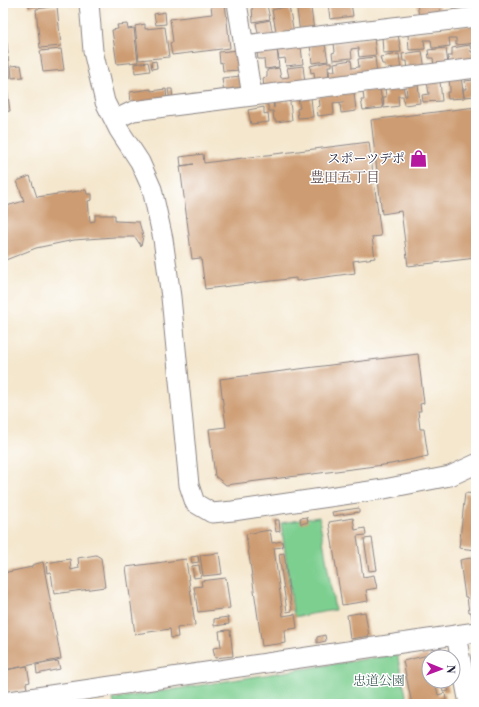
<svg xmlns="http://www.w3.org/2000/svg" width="479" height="707" viewBox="0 0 479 707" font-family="'Libre Bodoni','Noto Serif JP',serif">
  <rect width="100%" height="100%" fill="#fff"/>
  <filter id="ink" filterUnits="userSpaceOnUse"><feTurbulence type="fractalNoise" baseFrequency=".025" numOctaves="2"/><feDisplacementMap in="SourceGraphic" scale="8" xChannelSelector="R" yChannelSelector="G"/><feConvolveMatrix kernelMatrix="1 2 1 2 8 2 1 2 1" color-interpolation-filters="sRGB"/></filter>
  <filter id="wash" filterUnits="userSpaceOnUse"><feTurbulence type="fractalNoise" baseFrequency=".012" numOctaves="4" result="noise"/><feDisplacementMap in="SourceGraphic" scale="16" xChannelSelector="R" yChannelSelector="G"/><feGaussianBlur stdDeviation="0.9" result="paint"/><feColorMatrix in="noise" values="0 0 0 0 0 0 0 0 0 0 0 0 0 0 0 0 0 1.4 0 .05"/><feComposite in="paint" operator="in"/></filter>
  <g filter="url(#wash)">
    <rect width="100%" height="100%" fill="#f4e7ce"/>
    <path fill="#7dcf90" stroke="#507866" d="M319,517L335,610L294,617L281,523Z
      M397,654L408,704H114L113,699Z"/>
    <g id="blocks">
      <path fill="#cd9c72" d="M37,3H47V5L29,7L28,4Z
        M212,3H225L230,48L172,55L170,43L173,42L170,19L212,14L211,6Z
        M328,3H351L353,16L330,19Z
        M417,3H439L440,14L419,17Z
        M451,3H474L475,12L454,14V10H452Z
        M267,5L270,19L253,22L252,7Z
        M57,6L61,46L40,48L36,9Z
        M289,6L294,33L277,36L272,10Z
        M311,8L314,31L300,33L297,10Z
        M165,12L166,24L156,25L154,14Z
        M270,20L273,35L259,38L256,23Z
        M127,24L128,29L134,28L138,62L117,64L112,30L118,29L117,25Z
        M145,24V29L165,27L169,57L139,60L135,26Z
        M473,25L476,43L456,45V38H449L450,46L434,48H432L431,40H424L425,49L409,50L408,35Z
        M398,34L401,52L383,53L382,36Z
        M374,38L376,55L359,57L358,50H359V48L351,49L352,58L333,60L332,53L335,52L334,43Z
        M3,43H7L8,54H3Z
        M325,44L328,61L312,63L310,45Z
        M470,45L471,52H476V63L449,66L448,56H452V48Z
        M301,47L303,64L286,66L285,58L279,59L277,49Z
        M446,48L448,65L434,67L433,58H429L428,50Z
        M61,49L64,70L43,72L40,51Z
        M277,49L279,67L265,69L264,59H258L257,52Z
        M238,50L239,58L236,59V61L242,60L243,70L223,71L222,62L220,63L219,52Z
        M422,51L425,69L408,71L407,61H403L402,54Z
        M399,54L401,71L386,73L385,64H382L380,57Z
        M8,57L10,78L3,79V58Z
        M375,57L377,75L330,82L329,71H335L334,63L351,60L352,68L359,67L358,59Z
        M156,61L157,68L152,69L151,62Z
        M148,62L150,71L135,73L134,64Z
        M327,62H332V66H328L329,81L315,83L314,72L311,73L310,66Z
        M21,65L23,77L12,78L11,66Z
        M303,66L305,83L264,89L263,78L267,77V70L279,68L281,78L289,77L287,68Z
        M241,76L243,91L224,94L222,78Z
        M461,77L464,98L448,99L447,92H450V89L449,79Z
        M474,79H476V96L464,97L463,89H466L465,81L474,80Z
        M440,81L442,101L423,102L422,95L429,94L427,82Z
        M418,84L420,103L404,105L403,96H398L399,106L384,108L383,97H386L385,88L403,85L405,96H407L406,85Z
        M7,88L10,111L3,112V89Z
        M151,89V91L166,89L167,101L131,105L130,92Z
        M168,89H172L173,100L170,101Z
        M380,89L383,108L363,110L361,100H364L363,91Z
        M354,92L356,111L341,113L340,103H343V102L333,103L334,114L318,116L317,107L320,106L319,96Z
        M311,97L313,117L298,118L297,109L300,108L298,99Z
        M284,100V102L289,101L290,102L292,120L276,122V120H274L273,111H269L267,102L273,101L274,108V101Z
        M264,107V114L268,113L269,122L251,124L248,110Z
        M476,107V258L408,266L401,211L382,214L371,120Z
        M369,142L381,236L372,237L375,258L353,261L355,273L296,281V278L205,289L201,258L192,259L180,166L194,164L181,166L180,157L203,154L204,163Z
        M3,145L6,161H3Z
        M30,176L37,197L86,190L87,194H92V200L88,201L90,222L95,221V215H115V221L139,222L143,236L141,246L135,237H114L74,240L36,248L3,261V207L24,201L17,181Z
        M418,354L424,403L420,404L421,411H418L420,429H424L428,456L391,464L226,485L215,476L209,429L226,427L220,379Z
        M465,493L476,494V550L459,548Z
        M359,508V512L333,516L332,512Z
        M307,517L308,522L301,524L300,518Z
        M353,518L355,530L365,528L366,535L357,536L363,577L374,575L377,588L366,590L368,601L342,605L329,522Z
        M274,520H279L280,531L276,532Z
        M270,530L272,543L282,541L283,547L274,548L283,616L295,614L297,628L285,630L286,643L262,646L246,534Z
        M372,538L377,570L369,571L364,539Z
        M219,553L222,574L203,576L200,555Z
        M284,553L292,611L287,612L279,554Z
        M96,555L101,558L105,587L54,594L51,572L47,573L46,563L70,559L71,570L79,568L78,558Z
        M198,556L199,562L192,563L191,557Z
        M476,557V622L473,623L471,612H469L467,597H465L460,560Z
        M186,559L195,625L177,628L178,637L171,638L170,629L135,634L126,567Z
        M43,562L61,659L5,670L3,661V573L32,567V565Z
        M199,565L201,577L194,578L192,566Z
        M226,578L230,608L198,612L194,587L202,586L201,581Z
        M365,612L369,636L350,639L347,615Z
        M228,617L229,624L214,626V619Z
        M230,630L233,656L215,658L213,648L221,647L219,631Z
        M325,635L326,641L317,643V637Z
        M437,652L438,657H432L431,653Z
        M428,655L429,660V681H435L438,695L445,693L446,700L439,702L440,704H412L403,661Z
        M58,661L60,669L37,674L36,665Z
        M27,666L30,682L26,683L27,689L3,692V670L6,683L5,670Z
        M441,681H447L449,691L443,692Z"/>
    </g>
  </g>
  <g filter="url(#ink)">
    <use href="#blocks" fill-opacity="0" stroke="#8b8484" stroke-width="1"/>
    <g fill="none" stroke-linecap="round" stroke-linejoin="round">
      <defs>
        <path id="minor" d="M89,3L93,51L105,102L119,130L140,162L152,189L163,239L171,297L189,485L195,503L212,513L233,511L384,489L450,476L476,464
          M237,3L252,96
          M244,45L476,17
          M114,120L133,111L476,68
          M456,635L469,704
          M3,702L476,632"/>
      </defs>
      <use href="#minor" stroke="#8b8484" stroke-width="21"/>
      <use href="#minor" stroke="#fff" stroke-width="19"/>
    </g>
  </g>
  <defs>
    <symbol id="shop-bare" viewBox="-9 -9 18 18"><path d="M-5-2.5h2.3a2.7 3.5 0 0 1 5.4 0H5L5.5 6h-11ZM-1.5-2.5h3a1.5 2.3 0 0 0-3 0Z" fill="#b5179e" stroke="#fff" stroke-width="2.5" paint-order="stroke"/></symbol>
  </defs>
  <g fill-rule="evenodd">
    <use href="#shop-bare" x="406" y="146" width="25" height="25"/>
  </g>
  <g text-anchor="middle" stroke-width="3" stroke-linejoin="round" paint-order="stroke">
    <g font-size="13" fill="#22223b" stroke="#fff" text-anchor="end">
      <text x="405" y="163">スポーツデポ</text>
    </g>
    <g font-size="13" fill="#425f59" stroke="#fff">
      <text x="379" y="685">忠道公園</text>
    </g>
    <g font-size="14" fill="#5e4d4e" stroke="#fff">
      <text x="345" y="182">豊田五丁目</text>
    </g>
  </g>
  <rect width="479" height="707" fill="none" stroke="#fff" stroke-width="16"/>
  <g transform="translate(441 669) rotate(91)"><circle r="19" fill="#ffffff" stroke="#a7a7b1"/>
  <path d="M0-3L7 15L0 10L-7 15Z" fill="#b5179e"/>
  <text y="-6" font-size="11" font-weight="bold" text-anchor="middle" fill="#22223b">N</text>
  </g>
</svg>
